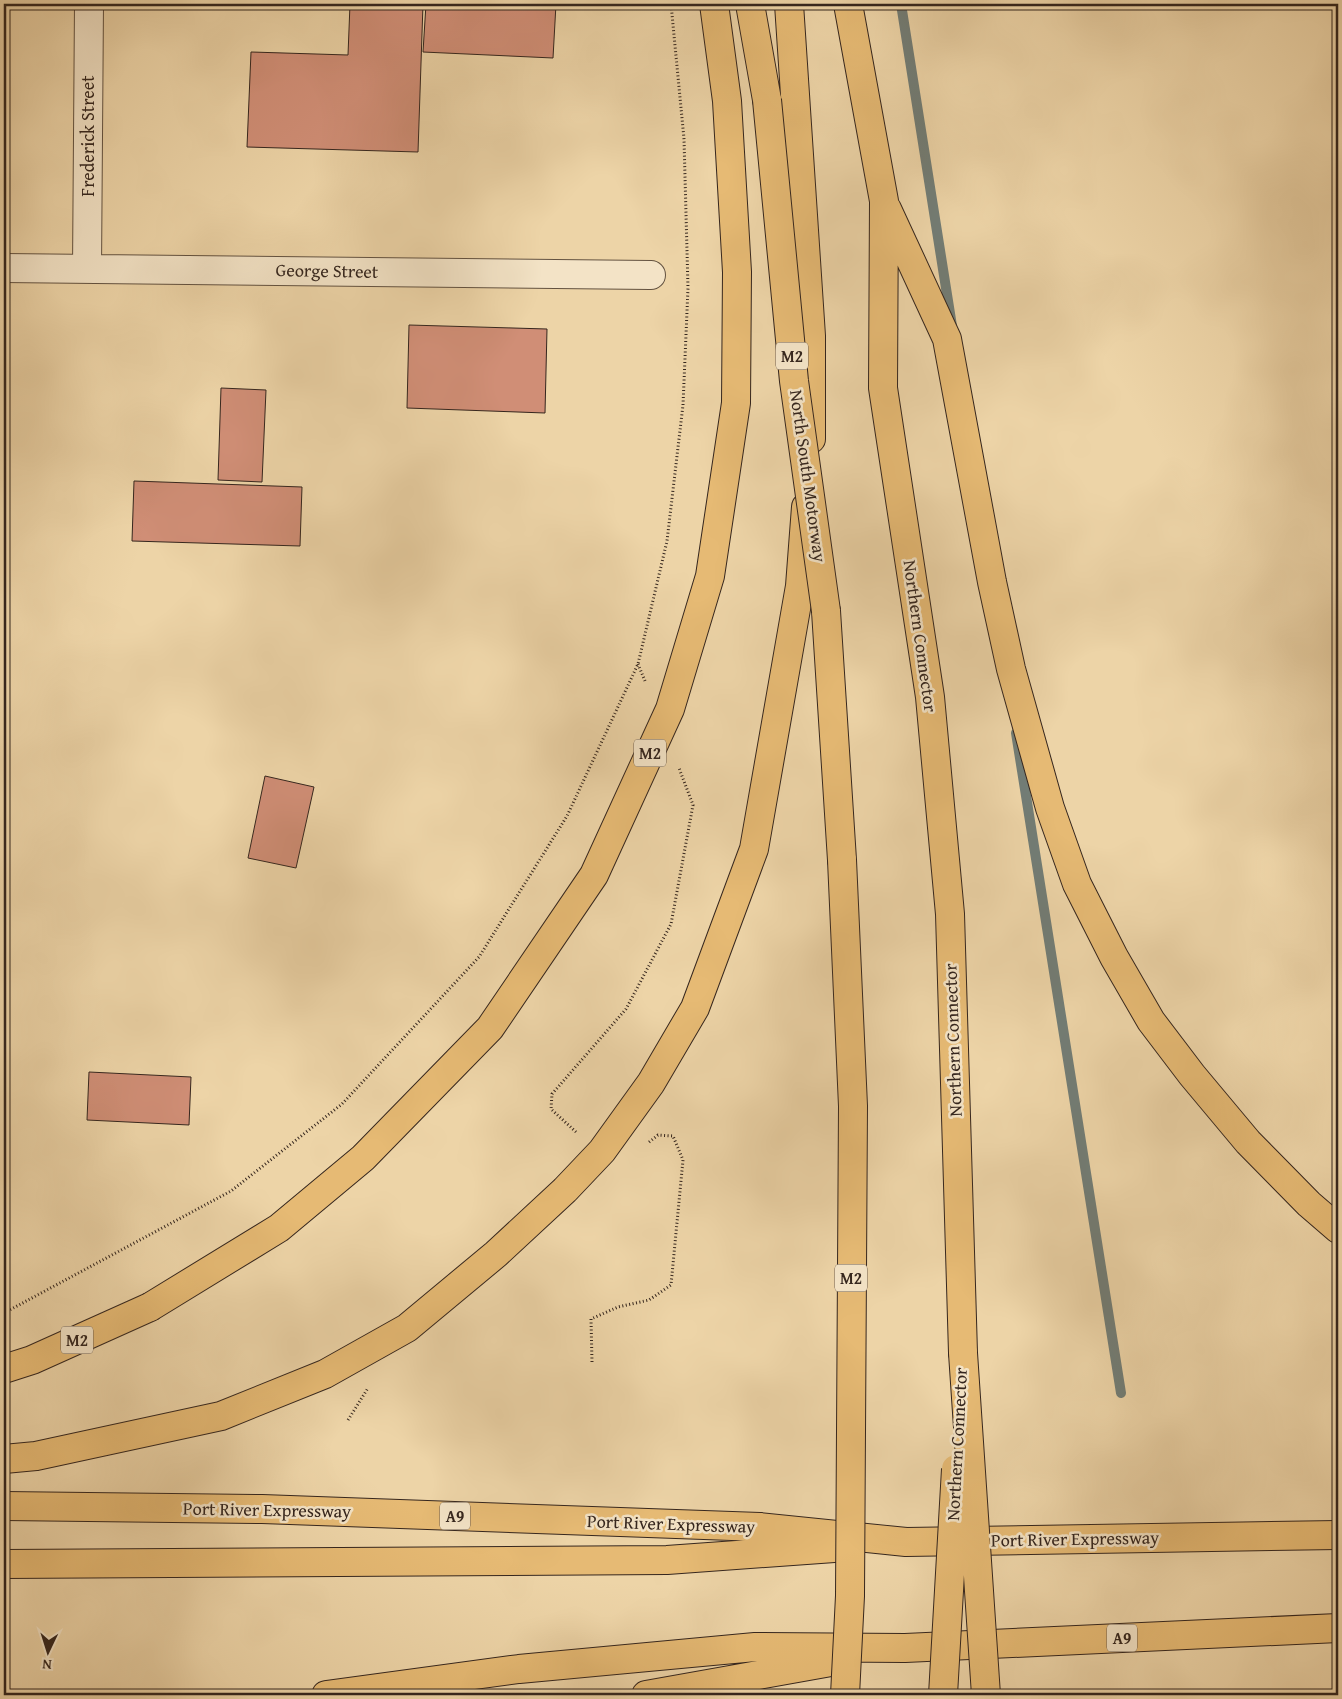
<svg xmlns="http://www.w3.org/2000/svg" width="1342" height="1699" viewBox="0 0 1342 1699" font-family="'Gentium Book Plus',serif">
  <rect width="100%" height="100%" fill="#edd4a7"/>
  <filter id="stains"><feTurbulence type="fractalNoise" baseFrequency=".004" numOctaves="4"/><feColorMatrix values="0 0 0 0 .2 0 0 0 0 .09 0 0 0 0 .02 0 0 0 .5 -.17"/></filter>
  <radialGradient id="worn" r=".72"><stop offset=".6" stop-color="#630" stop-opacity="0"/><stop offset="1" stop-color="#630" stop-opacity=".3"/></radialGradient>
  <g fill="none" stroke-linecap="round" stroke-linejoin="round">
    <path stroke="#727d76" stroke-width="10" d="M901,4L952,326
      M1016,733L1121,1393"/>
  </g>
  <path fill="#d08e76" stroke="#35261e" d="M350,4H423L418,152L247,147L251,52L348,55Z
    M426,4H556L553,58L423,52Z
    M409,325L547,329L545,413L407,408Z
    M221,388L266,390L262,482L218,480Z
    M134,481L302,487L300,546L132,541Z
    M265,776L314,787L296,868L248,858Z
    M89,1072L191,1077L189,1125L87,1120Z"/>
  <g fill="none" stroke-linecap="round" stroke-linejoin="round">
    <defs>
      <path id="street" d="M4,268L651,275
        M87,269L89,4"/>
      <path id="highway" d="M750,4L767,100
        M789,4L811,336V439
        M848,4L884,201L883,388L930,697L950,914L963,1353
        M887,209L947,339L992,582L1011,669L1050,808L1077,884L1114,957L1151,1021L1192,1075L1248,1142L1309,1204L1338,1229
        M826,611L842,860
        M4,1369L32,1360L150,1307
        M4,1459L36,1456L221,1416L325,1374L407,1328L496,1254L565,1190L602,1151L651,1083L695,1008L754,849L800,586L806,507
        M4,1506L262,1509L760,1527L906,1542L1338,1535
        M4,1564L667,1560L834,1548
        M326,1695L519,1669L755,1647L905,1648L1338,1628
        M646,1695L842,1660"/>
    </defs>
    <use href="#street" stroke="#635240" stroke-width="30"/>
    <use href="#highway" stroke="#35261e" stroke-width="30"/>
    <path stroke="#35261e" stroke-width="3" stroke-dasharray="1 2.5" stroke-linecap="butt" d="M638,664L645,681
      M576,1132L551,1109L552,1094L626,1009L671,924L693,805L679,768
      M4,1313L231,1191L342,1104L479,957L567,816L638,664L667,541L683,405L688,288L684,139L671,4
      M592,1362L591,1319L618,1307L649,1300L671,1285L683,1160L673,1136L658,1135L648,1143
      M348,1420L368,1388"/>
    <use href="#street" stroke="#f3e3c6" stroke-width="28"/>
    <use href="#highway" stroke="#e6ba74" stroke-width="28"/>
    <defs>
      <path id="highway-bridge" d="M767,100L794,381L826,611
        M842,860L853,1106L850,1596L845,1695
        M150,1307L279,1228L363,1158L490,1028L594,875L670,709L710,576L736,403L737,272L727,101L714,4
        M963,1353L986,1695
        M943,1695L956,1469"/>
    </defs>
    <use href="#highway-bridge" stroke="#35261e" stroke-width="30" stroke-linecap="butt"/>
    <use href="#highway-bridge" stroke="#e6ba74" stroke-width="28"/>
  </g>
  <g text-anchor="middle" stroke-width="5" stroke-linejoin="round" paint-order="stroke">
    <g fill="#f3e3c6" stroke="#6e5f50" stroke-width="1">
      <rect x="776" y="342.5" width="32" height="27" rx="4"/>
      <rect x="634" y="739.5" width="32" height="27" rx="4"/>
      <rect x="835" y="1264.5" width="32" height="27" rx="4"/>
      <rect x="61" y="1326.5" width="32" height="27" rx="4"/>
      <rect x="440" y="1502.5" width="30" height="27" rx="4"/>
      <rect x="1107" y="1624.5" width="30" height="27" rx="4"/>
    </g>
    <g font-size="16" font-weight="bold" fill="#35261e">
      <text x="792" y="362">M2</text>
      <text x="650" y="759">M2</text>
      <text x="851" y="1284">M2</text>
      <text x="77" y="1346">M2</text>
      <text x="455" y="1522">A9</text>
      <text x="1122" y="1644">A9</text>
    </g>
    <g font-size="18" fill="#35261e" stroke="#f3e3c6">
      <text transform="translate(88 136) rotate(-90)" y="6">Frederick Street</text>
      <text transform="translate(327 271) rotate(1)" y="6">George Street</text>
      <text transform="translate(808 476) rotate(82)" y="6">North South Motorway</text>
      <text transform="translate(920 636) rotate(82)" y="6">Northern Connector</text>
      <text transform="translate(953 1040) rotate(-92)" y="6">Northern Connector</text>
      <text transform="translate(957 1444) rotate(-87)" y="6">Northern Connector</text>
      <text transform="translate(267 1510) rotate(1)" y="6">Port River Expressway</text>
      <text transform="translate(671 1524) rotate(2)" y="6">Port River Expressway</text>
      <text transform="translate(1075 1539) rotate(-1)" y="6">Port River Expressway</text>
    </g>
  </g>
  <rect width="1342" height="1699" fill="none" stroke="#edd4a7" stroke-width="20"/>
  <rect x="5" y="5" width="1332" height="1689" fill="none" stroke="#35261e" stroke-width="2.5"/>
  <rect x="10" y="10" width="1322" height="1679" fill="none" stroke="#35261e"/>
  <g transform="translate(48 1652) rotate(184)" stroke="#f3e3c6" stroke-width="4" paint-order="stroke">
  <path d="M0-4L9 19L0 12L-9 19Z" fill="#35261e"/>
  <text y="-8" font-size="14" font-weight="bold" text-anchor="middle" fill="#35261e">N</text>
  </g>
  <rect width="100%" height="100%" filter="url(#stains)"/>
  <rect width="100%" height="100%" fill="url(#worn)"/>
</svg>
